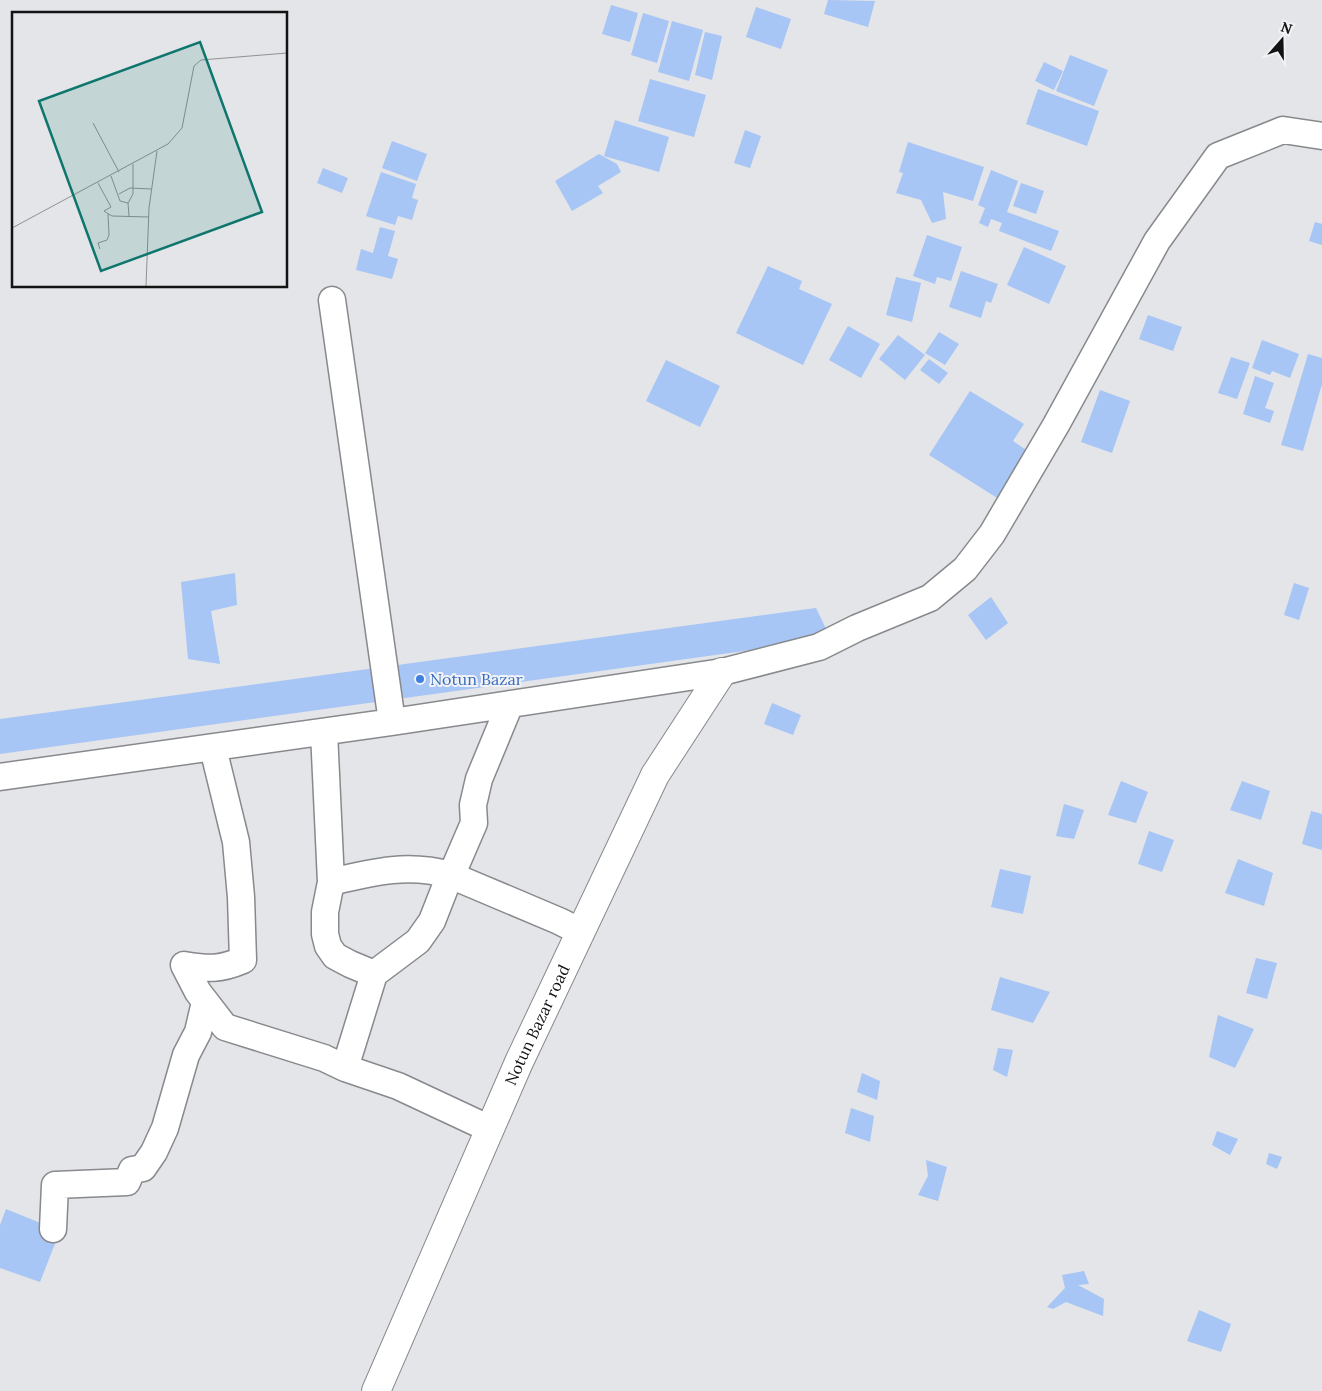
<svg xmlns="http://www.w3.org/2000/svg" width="1322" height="1391" viewBox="0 0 1322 1391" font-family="Lora,serif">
  <rect width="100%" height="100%" fill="#e3e5e8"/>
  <path fill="#a7c5f5" d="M828,0L875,1L868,27L824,14Z
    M611,5L638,13L630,42L602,34Z
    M756,7L791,19L781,49L746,37Z
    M643,13L669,21L657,63L631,55Z
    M672,21L703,30L689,81L658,72Z
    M705,32L722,36L712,80L695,75Z
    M1070,55L1108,70L1094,106L1056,91Z
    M1044,62L1063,71L1054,90L1035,81Z
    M650,79L706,95L694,137L638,121Z
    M1038,89L1099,111L1087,146L1026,124Z
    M615,120L669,137L659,172L604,156Z
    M745,130L761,136L750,168L734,163Z
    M392,141L427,154L417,181L382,168Z
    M908,142L984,167L973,201L943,192L946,219L932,223L921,200L896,193L903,173L899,172Z
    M599,154L617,164L621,172L598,186L603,193L572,211L555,181Z
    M323,168L348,178L342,193L317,183Z
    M991,170L1018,181L1007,212L1059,231L1051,251L999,231L1002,223L991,219L988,227L979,223L985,208L978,205Z
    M381,172L416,184L412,198L418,200L412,220L398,216L395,225L366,216Z
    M1021,183L1044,191L1036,214L1013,206Z
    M1315,222L1322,224V245L1309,241Z
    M380,227L395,231L388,256L398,259L392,279L356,270L361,249L373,253Z
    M927,235L962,247L951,281L937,277L935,284L913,276Z
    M1024,247L1066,266L1049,304L1007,285Z
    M768,266L802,281L799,289L832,304L803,365L736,333Z
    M961,271L998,284L991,303L986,301L981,318L949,307Z
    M896,277L921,283L912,322L886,315Z
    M1148,315L1182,327L1173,351L1139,339Z
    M848,326L880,344L861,378L829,360Z
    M939,332L959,344L945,365L925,353Z
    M898,335L925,355L905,380L879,359Z
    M1262,340L1299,354L1290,378L1272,371L1270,375L1252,368Z
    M1308,354L1322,358V384L1303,451L1281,445Z
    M1231,357L1250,363L1237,399L1218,393Z
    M929,359L948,373L939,384L920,370Z
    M666,360L720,386L700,427L646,401Z
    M1255,376L1274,383L1265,408L1274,411L1270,423L1243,414Z
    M1100,390L1130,401L1112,453L1081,442Z
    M970,391L1024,424L1013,441L1032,454L1002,501L929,455Z
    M235,573L237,605L211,611L220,664L188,659L181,582Z
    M1294,583L1309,588L1299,620L1284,615Z
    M991,597L1008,623L986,640L968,615Z
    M816,608L831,639L0,754V719Z
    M772,703L801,715L793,735L764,724Z
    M1121,781L1148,792L1136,823L1108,815Z
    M1242,781L1270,791L1261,820L1230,810Z
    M1064,804L1084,810L1074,839L1056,836Z
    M1311,811L1322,814V850L1302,844Z
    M1149,831L1174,840L1162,872L1138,864Z
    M1238,859L1273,873L1264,906L1225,893Z
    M1000,869L1031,876L1023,914L991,907Z
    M1256,958L1277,963L1267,999L1246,993Z
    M1000,977L1050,992L1033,1023L991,1010Z
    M1218,1015L1254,1029L1235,1068L1209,1057Z
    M998,1048L1013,1050L1007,1077L993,1070Z
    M862,1073L880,1081L877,1100L857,1092Z
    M851,1108L874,1116L870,1142L845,1133Z
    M1217,1131L1238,1139L1230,1155L1212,1145Z
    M1269,1153L1282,1157L1277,1169L1266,1164Z
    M926,1160L947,1167L938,1201L918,1195L928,1176Z
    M6,1209L60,1231L40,1282L0,1268V1225Z
    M1084,1271L1089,1284L1078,1285L1104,1299L1103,1316L1066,1302L1053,1309L1047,1307L1065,1288L1062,1275Z
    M1199,1310L1231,1324L1221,1352L1187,1341Z"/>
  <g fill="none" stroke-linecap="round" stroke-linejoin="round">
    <defs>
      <path id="minor" d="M332,300L392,722
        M324,732L331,882L325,912V934L328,946L335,956L350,964L374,974L345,1068
        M213,748L236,842L241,897L243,960C219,970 209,969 184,965L198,992L225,1027L324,1058L345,1068L398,1086L490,1129
        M0,777L392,722L722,672L819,647L857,628L930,598L965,569L992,534L1056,425L1157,241L1218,156L1283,130L1322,136
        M331,882C373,872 408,863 450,875L559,921L581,932
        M374,974L418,941L432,921L450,875L455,867L474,823L473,805L479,779L510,704
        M53,1229L55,1185L127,1182L132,1170L143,1168L154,1152L165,1128L186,1055L198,1032L205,1002"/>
      <g id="tertiary">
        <path id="s1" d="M376,1391L519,1062L655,775L722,672"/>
      </g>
    </defs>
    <use href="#minor" stroke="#87898c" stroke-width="29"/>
    <use href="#tertiary" stroke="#87898c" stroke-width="30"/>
    <use href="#minor" stroke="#fff" stroke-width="26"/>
    <use href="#tertiary" stroke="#fff" stroke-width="28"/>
  </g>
  <circle fill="#3f7fe0" stroke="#f0f2f5" stroke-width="2" cx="420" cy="679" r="5"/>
  <g text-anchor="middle" stroke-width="4" stroke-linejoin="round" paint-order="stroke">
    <g font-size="16" fill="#366cbe" stroke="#f0f2f5" text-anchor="start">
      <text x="430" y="685">Notun Bazar</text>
    </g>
    <g font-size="16" fill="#131314" stroke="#f0f2f5">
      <text dy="6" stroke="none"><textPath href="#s1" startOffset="400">Notun Bazar road</textPath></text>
    </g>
  </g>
  <g transform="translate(12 12)">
    <rect width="275" height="275" fill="#e3e5e8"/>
    <path fill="none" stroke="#909193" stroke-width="1" d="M81,111L107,160M99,164L108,189L116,191L117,204M86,171L99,195L92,199L95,201L100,204L137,205M107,182L118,176L139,177M116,191L121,182V152M0,216L156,132L170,116L182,54L189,48L275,41M88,237L86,231L95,228L97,223L96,202M134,274L137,196L145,139"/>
    <path fill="#0f766e" fill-opacity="0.15" stroke="#0f766e" stroke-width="2.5" d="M188,30L250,200L89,259L27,89Z"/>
    <rect width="275" height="275" fill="none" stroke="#131314" stroke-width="2.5"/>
  </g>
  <g transform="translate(1282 40) rotate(20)" stroke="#f0f2f5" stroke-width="4" paint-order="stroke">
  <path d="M0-4L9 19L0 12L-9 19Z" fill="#131314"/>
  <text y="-8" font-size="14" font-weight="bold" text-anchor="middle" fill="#131314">N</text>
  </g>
</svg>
